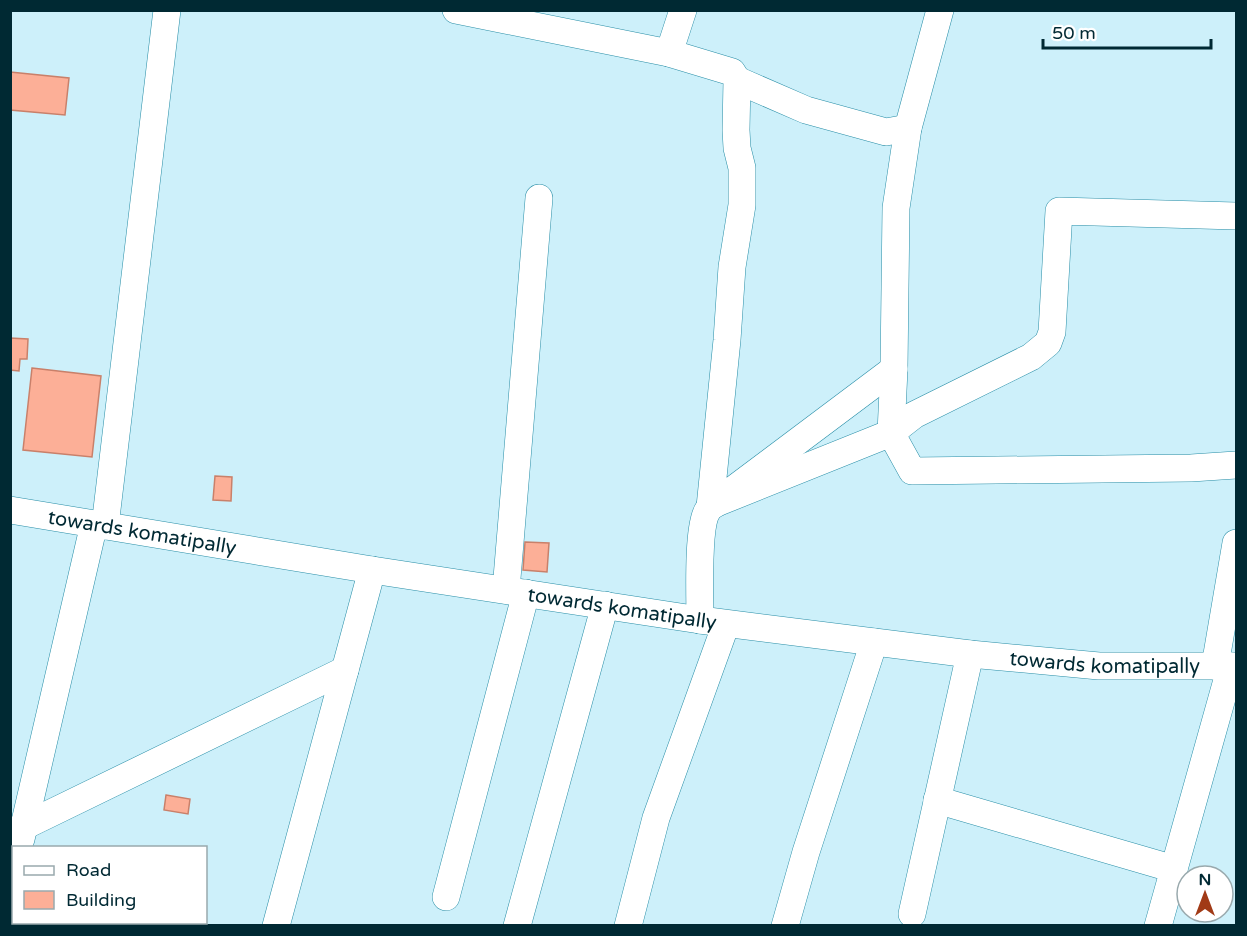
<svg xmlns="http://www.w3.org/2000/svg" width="1247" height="936" viewBox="0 0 1247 936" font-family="'Varela Round',sans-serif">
  <rect width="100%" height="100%" fill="#cdf0fa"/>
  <path fill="#fcaf97" stroke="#c9806a" stroke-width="1.5" d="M10,72L69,78L65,115L10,110Z
    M10,338L28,339L27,359H20L19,371L10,370Z
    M32,368L101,376L92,457L23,450Z
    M215,476L232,477L231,501L213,500Z
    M525,542L549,543L547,572L523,570Z
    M166,795L190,799L188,814L164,810Z"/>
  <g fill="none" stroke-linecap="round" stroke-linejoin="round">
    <defs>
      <g id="minor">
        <path d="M456,10L669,53L732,72L737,80L736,130L737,148L742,168V205L732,267L727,340L710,507L894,369"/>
        <path d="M940,10L908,128L896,208L894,369L891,433L912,471L1191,468L1236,465"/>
        <path d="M669,53L683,10"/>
        <path d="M737,80L806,110L886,132L908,128"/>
        <path id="s1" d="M10,510L372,570L700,620L970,654L1099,666H1236"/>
        <path d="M105,526L167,10"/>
        <path d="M506,590L539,198"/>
        <path d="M700,620C700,599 697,525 708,510C710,507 715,504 719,502L891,433L914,415L1031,357L1048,343L1052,332L1059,211L1236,216"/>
        <path d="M1215,666L1236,543"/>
        <path d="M937,800L1174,869"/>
        <path d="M10,833L345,670"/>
        <path d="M21,839L94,524"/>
        <path d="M10,886L14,873"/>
        <path d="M446,897L526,593"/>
        <path d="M912,914L970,654"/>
        <path d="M276,926L372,570"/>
        <path d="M517,926L605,605"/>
        <path d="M628,926L656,818L726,624"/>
        <path d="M785,926L806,852L874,642"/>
        <path d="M1158,926L1231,666"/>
      </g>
    </defs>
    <use href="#minor" stroke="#288ea7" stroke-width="28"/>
    <use href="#minor" stroke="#fff" stroke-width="27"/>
  </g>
  <g text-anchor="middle" stroke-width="4.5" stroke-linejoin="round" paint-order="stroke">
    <g font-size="20" fill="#002933" stroke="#fff">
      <text dy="7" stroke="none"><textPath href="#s1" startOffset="134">towards komatipally</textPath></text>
      <text dy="7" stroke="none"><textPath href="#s1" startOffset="620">towards komatipally</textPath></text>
      <text dy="7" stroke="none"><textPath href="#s1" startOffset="1106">towards komatipally</textPath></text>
    </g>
  </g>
  <rect width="1247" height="936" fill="none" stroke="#002933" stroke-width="24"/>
  <rect x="12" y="846" width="195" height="78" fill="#ffffff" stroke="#99a9ad" stroke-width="1.5"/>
  <rect x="24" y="866" width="30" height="9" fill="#ffffff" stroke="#99a9ad" stroke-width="1.5"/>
  <text x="66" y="876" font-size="18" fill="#002933">Road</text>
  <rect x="24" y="891" width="30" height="18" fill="#fcaf97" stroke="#99a9ad" stroke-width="1.5"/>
  <text x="66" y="906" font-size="18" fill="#002933">Building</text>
  <g transform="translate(1205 894)"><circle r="28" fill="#ffffff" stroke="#99a9ad" stroke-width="1.5"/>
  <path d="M0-4.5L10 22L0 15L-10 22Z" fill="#a13a16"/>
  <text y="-9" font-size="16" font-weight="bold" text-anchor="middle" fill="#002933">N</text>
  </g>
  <path d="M1043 39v9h168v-9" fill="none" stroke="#002933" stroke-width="3"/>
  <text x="1052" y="39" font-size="18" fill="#002933" stroke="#ffffff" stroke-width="4.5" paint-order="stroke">50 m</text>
</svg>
